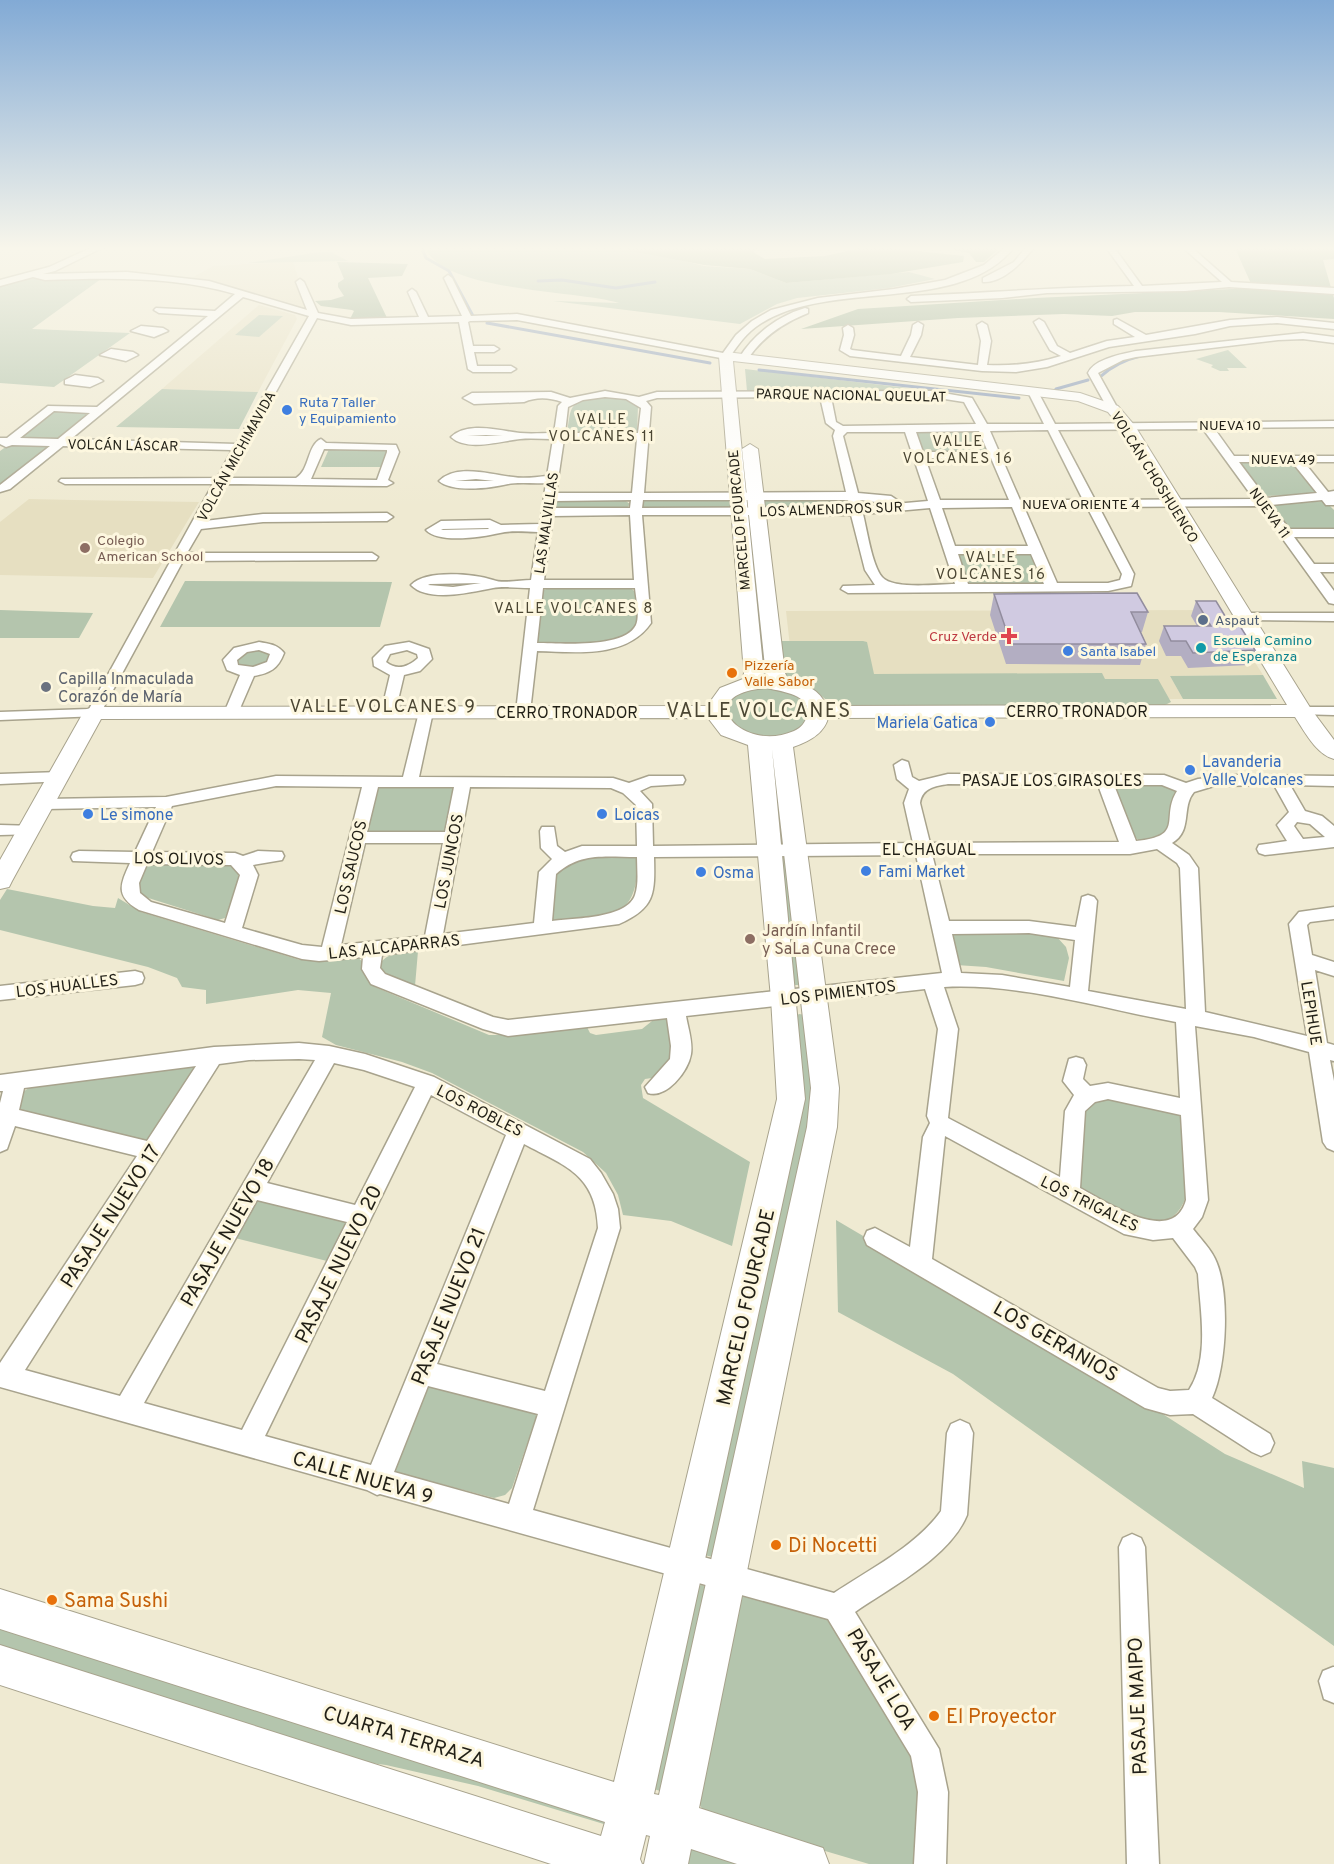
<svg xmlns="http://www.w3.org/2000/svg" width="1334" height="1864" viewBox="0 0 1334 1864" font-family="Overpass,sans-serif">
  <rect width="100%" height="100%" fill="#efead2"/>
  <path fill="#e6dfc1" d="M293,262L309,311L213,282L188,280L213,266Z
    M259,305L295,315L297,319L258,392L162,389Z
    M29,499L74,500L199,502L153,578L0,575V522Z
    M1222,610L1263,675L1170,676L1183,699L838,700L793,673L786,611Z"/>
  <path fill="#b4c5ad" d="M425,246H692L676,259L704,266L750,269L786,283L909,272L935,279L889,288L797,298L777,304L740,324L553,301L619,303C577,290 439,292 425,246Z
    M320,252H331L348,261L248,263Z
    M105,276L32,329L130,333L54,387L0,383V285L27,279Z
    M259,315L283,316L259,337L235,335Z
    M1228,350L1247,368H1227L1229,371H1220L1211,367L1213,365L1196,359Z
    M745,369L925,390L931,392L752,393L747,391Z
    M162,389L258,392L239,429L116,427Z
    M599,397L629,400L638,406L637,434H567C571,405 569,402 599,397Z
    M51,410L89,412L57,439L19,438Z
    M913,429H980L990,452L921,454Z
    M14,444L51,447L0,488V451L7,446Z
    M329,449H391L385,467H321Z
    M1286,461L1295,464L1317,491L1311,494L1266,496L1262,494L1240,462Z
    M623,499L630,504L626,509H559L554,504L557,500Z
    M650,499H729L732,501L731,509L641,507L642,502Z
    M764,499H843L847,500L849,506L847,508L765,509Z
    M1325,501L1334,510V531H1295L1287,529L1273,508L1277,505Z
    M954,552H1033L1047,584H965Z
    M185,581L392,582L380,627H160Z
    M549,588L632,589L636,593L637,626L623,638L597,644L539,643L536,641L541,591Z
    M0,610L93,613L79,638H0Z
    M779,641H863L867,642L874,674L1102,673L1105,679H1158L1171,702L1163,706H834L810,687L785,678Z
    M253,649L270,652L271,660L255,668L237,665L236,657Z
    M1263,675L1277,699H1183L1170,676Z
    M766,687L792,693L808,706L810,717L796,732L780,736H761L743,731L728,717C726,691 746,692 766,687Z
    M1167,782L1177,788C1170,801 1177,817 1168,829C1164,835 1157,837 1152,839C1149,839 1146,841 1142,841C1128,840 1117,796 1112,783Z
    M450,785L455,789L447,830L441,833H371L365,829L376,789L382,786Z
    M637,856C640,922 608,917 554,921L549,917L552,877L578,857Z
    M784,857L787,858L801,985H794L781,858Z
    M148,862H223L234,866L238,871V882L225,918L218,920L142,896L138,887Z
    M7,889L93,906L115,908L118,898L141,912L300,960L357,957C368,964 366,978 375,987L489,1035H514L587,1027L590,1033L596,1035L642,1029L657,1017L666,1018L673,1024L677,1054L665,1076L645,1079L641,1085L643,1098L750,1162L732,1246L671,1221L623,1215L618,1195L606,1173L583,1152L432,1073L402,1062L336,1045L322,1037L331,993L298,990L206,1004V990L182,987L177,978L148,967L0,930V900Z
    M948,931H1040L1056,936L1066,947L1069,958L1064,981L986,967L956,965Z
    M418,951L415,986C403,982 385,978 380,965C386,951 405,953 418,951Z
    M799,1014L806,1015L816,1095L717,1558L704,1555L804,1098L795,1017Z
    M196,1066L149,1146L16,1113L21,1093L34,1085Z
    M1099,1096L1177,1111L1180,1116L1186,1196C1169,1249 1111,1207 1081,1191L1077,1181L1083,1106Z
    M256,1193L353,1218L331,1262L231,1237Z
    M836,1220L1130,1393L1225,1454L1304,1488L1302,1461L1334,1468V1646L953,1374L838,1312Z
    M425,1383L540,1406L512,1488L505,1495L494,1498L388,1470Z
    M702,1585L706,1587L663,1792L654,1789L697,1586Z
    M737,1594L824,1615L904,1735L920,1775L918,1864H869L717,1819C705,1814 701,1809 696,1797Z
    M0,1628L608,1819L607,1825L478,1786L386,1765L355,1761L0,1649Z
    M689,1845L747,1864H683Z"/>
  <path fill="#96ab8d" d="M623,246H760L753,252L765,259L825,256L870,246L964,256L963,262L891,274L786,283L750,269L704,265L631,251Z
    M952,246H1002L984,262H976L969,253L950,249Z
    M1234,246H1334V259L1323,260L1334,298V319L1219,312H1135L1112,316L1064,314L958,318L801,329L858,309L1035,298L1253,288Z
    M337,262L408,264L402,276L368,278L388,320L350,319L354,311L352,310L321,306L315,301L331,300L344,296L338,287V283L344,279Z"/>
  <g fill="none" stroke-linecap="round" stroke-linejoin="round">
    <path stroke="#899bb9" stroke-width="3" d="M421,246L426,258L449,271L473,316
      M538,281L562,280L616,288L655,282
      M487,323L710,363
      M759,370L1019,398
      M1100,377C1131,347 1182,352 1222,346
      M1056,389L1088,380"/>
    <defs>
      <path id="street" d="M95,246H106L55,271L43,274L127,272L209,281L307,310L296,282L300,279L304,282L318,313L351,319L419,317L408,292L412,289L416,292L428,317L462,316L444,278L448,275L452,278L471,316L517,314L723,353L736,335L752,321L771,310L818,298L894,289L945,280L984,265L1007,246H1015C962,316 830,278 760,324C746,333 738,345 729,358L726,359L517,320L470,321L468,322L473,346H494L499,349L494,352H474L477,366H511L516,369L511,372H473L468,369L459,322L351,325L317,318L228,478H296C310,470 307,445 321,439L326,443L396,445L399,452L388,480L393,483L387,486C332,486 279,484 224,484L205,521L263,514L387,513L393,517L387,521L263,522L201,529L187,553H372L378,557L376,560L183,561L99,716L0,720V712L89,709L213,484H65L59,481L61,479L217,478L232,450L63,446L10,489L0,492V485L50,446L12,445L6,447L0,444V438H7L48,406L97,407L208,316L159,313L154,310L156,308L215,311L235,294C173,276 109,278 45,280L33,277L0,286V280L49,267ZM243,297L309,316L236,444L71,439ZM54,411L90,413L58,439L20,438ZM324,449L387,450V452L377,480L311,479Z
        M1027,246H1035C1024,261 1003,283 983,282V278L1014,262Z
        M1105,246H1113L1142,286L1222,282L1181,246H1190L1231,282L1334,288V294L1229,287L1185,291L1047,293L1002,298L911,302L907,299L911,296C985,293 1059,287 1134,286Z
        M805,308L808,309V313C783,323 762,337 747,360H741L739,358C754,334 778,316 805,308Z
        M1277,317L1334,323V329L1277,323L1230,326L1195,334L1109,347L1047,367L1016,372L982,371L850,356L840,350L844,335L843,328L848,325L853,328L854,335L850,349L852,350L901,356L911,335L913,325L918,322L923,325L921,335L910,357L978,365L981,341L977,325L982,322L987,325L991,341L987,365C1014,366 1036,364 1061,356L1050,350L1034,322L1039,319L1044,322L1057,346L1070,353L1107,341L1135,337L1114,324V320L1117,319L1146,335L1230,320Z
        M141,326L163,328L168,331L154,337L131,331Z
        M1303,333L1334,337V343L1303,339L1278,340L1136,357L1123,360L1098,373L1118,409L1113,412L1108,409L1088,373C1094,359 1122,354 1136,351Z
        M111,349L133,352L138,355L126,361L100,355Z
        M75,375L98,378L103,381L90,387L65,384V380Z
        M1033,389L1038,392L1055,424L1334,421V427L1214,428L1234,456H1334V462H1304L1328,492L1334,491V505H1326L1322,500L1271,505L1289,529H1334V537H1294L1314,564H1334V572H1320L1334,591V604L1329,603L1259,506L1099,507L1134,574L1131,586L1108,591L848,593L841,589L843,586L875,585L865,570L851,515H642L651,623C626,659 576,652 537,651L530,712L523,716L516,712L530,588C518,588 504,586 493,588C472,592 428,603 411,585C426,569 475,574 493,580C503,584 520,580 531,580L538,532C526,532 512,530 500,533C482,537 439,544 426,530L441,521L490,520L501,525L540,524L546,483C534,484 519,482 508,484C492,488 452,493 439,481C457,463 492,475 513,477C524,479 536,477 547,476L553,439C542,439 530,438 520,439C500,441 467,452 451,437C468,421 500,431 520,433C531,434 543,433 554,433L558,406L562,402C548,397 536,397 524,402L474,404L463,398L472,393L551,392L570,398L605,391L639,397L657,392L932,391L972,398L987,424H1044L1028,392ZM605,397L626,399L641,408L638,433H565L568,407L583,400ZM820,397L826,423L835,430L833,436L846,492L644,493L651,407L646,401L657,398ZM831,397H932L964,402L976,424L843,426L836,422ZM1203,429L1254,499L1095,500L1058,430ZM1048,430L1083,500H1020L990,431ZM979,431L988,452H923L916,432ZM847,432H905L928,501L861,507L860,500L891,504L897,500L891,496L858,493L843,436ZM486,435L503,436H467ZM564,439H637L632,493H556ZM925,458H991L1009,500H940ZM1239,462H1292L1317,493L1266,498ZM476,479L494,481H455ZM631,500L630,508H554L555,501ZM643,500H848L850,507L642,508ZM1012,507L1028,546H955L942,508ZM1024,507H1087L1122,574L1120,580L1108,583H1057ZM930,508L955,584C938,584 893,590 882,577C872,565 867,530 863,514ZM630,515L634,580H544L553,516ZM443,529L488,528L489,529L441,530ZM958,554H1031L1044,584H968ZM481,583L453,587L428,585L430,584ZM543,588H635C636,598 640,616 636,625C624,649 560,643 537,643Z
        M1243,613H1334V621L1238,620L1236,617Z
        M259,642C269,644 277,644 284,653C278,669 270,673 254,676L238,713L231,717L226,716L224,713L240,675L227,670L223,660L234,648ZM259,650L270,654L267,662L253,667L238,665L237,660L247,652Z
        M409,642L429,649L432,659L420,671L404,675L395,713L388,717L383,716L381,713L390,675L374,666L373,658L385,646ZM407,650L417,654L418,658C408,667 397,671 386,662L390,654Z
        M1301,707H1334V715L1296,714L1294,711L1296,708Z
        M426,708L433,712L419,777L613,778L629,783L649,776H683L685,780L683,784L651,786L640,791L652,804L653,846L913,843L904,803L909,789L897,779L894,765L902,760L908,762L912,777L919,781L948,774L1164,775L1186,783L1198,779L1234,775L1334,776V786L1290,785L1305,811L1322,816L1334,826V847L1265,855L1259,853L1257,849L1259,845L1287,841L1277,825L1289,812L1274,785L1214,786L1194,792C1181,807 1193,831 1172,843L1189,855L1198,868L1205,1012L1307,1036L1289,924L1299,912L1334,907V919L1310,922L1307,925L1312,955L1334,962V976L1315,970L1327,1043L1334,1045V1061L1330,1060L1334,1081V1151L1327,1148L1323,1142L1309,1052L1254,1037L1195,1026L1208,1200L1202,1217L1193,1229C1199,1237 1208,1246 1213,1255C1231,1285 1227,1367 1212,1398L1270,1434L1274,1443L1270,1452L1261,1456L1252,1452L1193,1414L1170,1415L1145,1408L867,1245L864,1238L867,1231L875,1228L910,1247L923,1137L930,1123L927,1116L938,1029L925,989L686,1016C688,1028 693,1042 691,1054C688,1072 666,1099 648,1093L645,1087L670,1059L671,1046L667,1018L508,1036L483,1029L371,984L362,969L363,957L319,961L302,959L139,910C115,896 120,885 130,863L73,861L71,857L73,853L79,851L135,852L156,807L45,809L39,808L37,804L39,800L45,799L166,797L276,776L403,777L419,712ZM948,784L1098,785L1119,842L930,843L920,803C922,788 935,786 948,784ZM1114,785H1162L1177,791C1160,818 1186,836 1136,841ZM276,786L362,787L322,947L302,945L242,928L258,875L253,865L282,860L284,856L282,852L258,851L243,856L235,853L152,852L172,806ZM378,787H454L445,832H367ZM470,787L611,788L623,793L636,805L637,846H582L565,852L557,846L554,827H542L540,831L541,848L552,859L539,872L534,923L443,934ZM1297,822L1310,824L1325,837L1303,839L1294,826ZM365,843H443L425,936L341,945ZM1157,849L1177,863L1180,868L1186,1009L1088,991L1097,901L1094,897L1088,895L1082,897L1076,927L1029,921H949L932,854H1130ZM916,855L942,973L508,1020L493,1017L385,974L380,968L382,955L619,924C655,908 655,894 654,857ZM637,857C637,870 639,883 635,895C627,919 573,918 552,921L556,874C581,852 605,857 637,857ZM147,864L231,865L240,875L225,923L151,902L140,893L139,883ZM1029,933L1075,940L1070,987L1002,975L961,973L952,934ZM944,987C1021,983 1100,1008 1176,1022L1180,1098L1108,1083L1090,1086L1083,1079L1086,1065L1083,1059L1076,1057L1069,1059L1063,1081L1074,1095L1065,1111L1060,1177L948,1118L958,1029ZM1108,1099L1181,1115L1186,1200C1173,1248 1105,1201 1080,1188L1085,1111L1095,1102ZM945,1136L1124,1234L1153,1240L1173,1238L1195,1267L1198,1274C1200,1310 1210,1358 1189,1390L1170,1391L1158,1388L932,1259Z
        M60,772L68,777L66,781L0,784V774Z
        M0,825L36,826L38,830L36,834L0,835Z
        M135,971L142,973L144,978L142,983L135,985L0,1000V986Z
        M299,1043L329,1046L365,1054L434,1077L590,1159L601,1173L613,1194L618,1209L620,1228L533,1510L834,1593C870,1569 916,1546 941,1511L947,1433L951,1424L960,1420L969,1424L973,1433L967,1515C950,1557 891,1587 855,1612L939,1749L948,1792L946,1864H914L918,1792L911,1756L828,1619L380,1494L377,1495L367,1490L0,1387V1363L137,1156L15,1126L7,1149L0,1152V1103L3,1091H0V1075L214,1047ZM299,1059L315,1060L120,1396L25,1370L219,1064L249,1060ZM334,1063L364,1070L415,1087L355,1205L267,1183ZM196,1066L147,1141L19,1110L24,1088ZM431,1095L506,1135L371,1465L265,1436ZM524,1144C565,1166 596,1174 598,1228L545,1391L437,1364ZM257,1200L347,1222L242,1430L144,1403ZM428,1386L538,1414L509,1504L394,1472Z
        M1132,1534L1141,1538L1145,1547L1159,1864H1127L1119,1547L1123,1538Z
        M1333,1667H1334V1703L1324,1699L1319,1681L1323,1671Z"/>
      <path id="secondary" d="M726,352L1080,393L1118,406L1135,426L1311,709L1334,740V759C1316,754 1305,732 1295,717L828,718C824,734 808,742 793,747L839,1088L837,1127L699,1808L823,1848L829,1864H737L691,1849L688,1864H644L650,1836L646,1835L640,1859L642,1864H551L0,1685V1645L601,1836L605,1822L0,1629V1589L614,1782L777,1099L771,998L748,745L721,735L708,718L101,719L12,881L9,887L0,889V860L83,713L87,709L94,707L707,706L720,688L743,679L744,673L719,356ZM733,361L1078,401L1108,412L1121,428L1287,705L827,706C819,690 806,683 788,680L785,673L758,449L750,444L742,449L766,676H764ZM766,688C779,691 812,694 807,715C806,722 801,728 794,731C742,754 689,694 766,688ZM772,749L811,1088L807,1127L659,1795L654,1794L805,1099Z"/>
    </defs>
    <use href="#street" stroke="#a8a38d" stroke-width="3"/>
    <use href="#secondary" stroke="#a8a38d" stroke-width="2"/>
    <use href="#street" fill="#fff" fill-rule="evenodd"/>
    <use href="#secondary" fill="#fff" fill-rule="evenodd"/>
  </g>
  <path fill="#b3aec2" d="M994,594L1148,612L1142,632H1141L1146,644L1140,665L1006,664L990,615Z
    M1196,601L1231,626L1255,650L1249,665L1188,668L1181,656H1166L1159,641L1164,626H1197L1191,616Z"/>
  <path fill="#d0cae1" stroke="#928d9e" stroke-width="1.5" d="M1137,593L1148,612H1131L1146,644H1011L994,594Z
    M1196,601H1216L1231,626H1240L1255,650L1193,653L1186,641H1171L1164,626H1211Z"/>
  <linearGradient id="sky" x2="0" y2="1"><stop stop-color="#82aad5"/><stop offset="0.49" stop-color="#f8f6eb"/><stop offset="1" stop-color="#f8f6eb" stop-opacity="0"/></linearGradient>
  <rect width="1334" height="507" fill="url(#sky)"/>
  <g fill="#3f7fe0" stroke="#fdf7df" stroke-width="2">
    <circle cx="287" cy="410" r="6"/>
    <circle cx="1068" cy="651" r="6"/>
    <circle cx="990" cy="722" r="6"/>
    <circle cx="1190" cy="770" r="6"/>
    <circle cx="88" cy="814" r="6"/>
    <circle cx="602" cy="814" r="6"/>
    <circle cx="866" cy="871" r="6"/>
    <circle cx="701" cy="872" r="6"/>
  </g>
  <g fill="#8d6e63" stroke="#fdf7df" stroke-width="2">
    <circle cx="85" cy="548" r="6"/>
    <circle cx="750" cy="939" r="6"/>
  </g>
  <circle fill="#5c6f8a" stroke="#fdf7df" stroke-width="2" cx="1203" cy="620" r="6"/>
  <path fill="#e0444e" stroke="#fdf7df" stroke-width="2" d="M1006 627h6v6h6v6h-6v6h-6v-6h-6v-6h6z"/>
  <circle fill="#0f9aa8" stroke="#fdf7df" stroke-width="2" cx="1201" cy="648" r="6"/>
  <g fill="#e8710a" stroke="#fdf7df" stroke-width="2">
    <circle cx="732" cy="673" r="6"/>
    <circle cx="776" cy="1545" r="6"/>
    <circle cx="52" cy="1600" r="6"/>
    <circle cx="934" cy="1716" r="6"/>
  </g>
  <circle fill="#6b7280" stroke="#fdf7df" stroke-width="2" cx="46" cy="687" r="6"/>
  <g text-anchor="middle" stroke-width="6" stroke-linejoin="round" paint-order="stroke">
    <g font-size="14" fill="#211f16" stroke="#fdf7df">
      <text transform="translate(851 395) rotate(1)" y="5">PARQUE NACIONAL QUEULAT</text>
      <text x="1230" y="430">NUEVA 10</text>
      <text transform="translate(123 445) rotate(1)" y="5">VOLCÁN LÁSCAR</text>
      <text transform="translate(236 456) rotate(-61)" y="5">VOLCÁN MICHIMAVIDA</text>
      <text x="1283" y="464">NUEVA 49</text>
      <text transform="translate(1155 477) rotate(58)" y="5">VOLCÁN CHOSHUENCO</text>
      <text x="1081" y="509">NUEVA ORIENTE 4</text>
      <text transform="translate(831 509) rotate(-2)" y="5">LOS ALMENDROS SUR</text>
      <text transform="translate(1270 513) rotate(54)" y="5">NUEVA 11</text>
      <text transform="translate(739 520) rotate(-95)" y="5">MARCELO FOURCADE</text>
      <text transform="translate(546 523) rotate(-82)" y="5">LAS MALVILLAS</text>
    </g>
    <g font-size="14" fill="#366cbe" stroke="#fdf7df" text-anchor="start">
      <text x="299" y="407">Ruta 7 Taller<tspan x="299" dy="16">y Equipamiento</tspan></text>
      <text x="1080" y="656">Santa Isabel</text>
    </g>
    <g font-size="14" fill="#785e54" stroke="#fdf7df" text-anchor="start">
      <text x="97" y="545">Colegio<tspan x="97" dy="16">American School</tspan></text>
    </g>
    <g font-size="14" fill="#4e5e75" stroke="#fdf7df" text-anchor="start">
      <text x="1215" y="625">Aspaut</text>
    </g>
    <g font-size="14" fill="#be3a42" stroke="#fdf7df" text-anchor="end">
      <text x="997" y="641">Cruz Verde</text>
    </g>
    <g font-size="14" fill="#0d838f" stroke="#fdf7df" text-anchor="start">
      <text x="1213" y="645">Escuela Camino<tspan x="1213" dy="16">de Esperanza</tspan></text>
    </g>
    <g font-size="14" fill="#c56008" stroke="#fdf7df" text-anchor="start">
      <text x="744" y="670">Pizzería<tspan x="744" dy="16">Valle Sabor</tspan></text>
    </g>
    <g font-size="15" letter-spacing="1.5" fill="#4b4633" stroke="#fdf7df">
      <text x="602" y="424">VALLE<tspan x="602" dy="17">VOLCANES 11</tspan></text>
      <text x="958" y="446">VALLE<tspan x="958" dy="17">VOLCANES 16</tspan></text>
      <text x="991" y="562">VALLE<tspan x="991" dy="17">VOLCANES 16</tspan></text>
      <text x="574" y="613">VALLE VOLCANES 8</text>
    </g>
    <g font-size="16" fill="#5b616d" stroke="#fdf7df" text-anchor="start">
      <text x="58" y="684">Capilla Inmaculada<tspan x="58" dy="18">Corazón de María</tspan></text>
    </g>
    <g font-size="16" fill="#211f16" stroke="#fdf7df">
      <text x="1077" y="717">CERRO TRONADOR</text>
      <text x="567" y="718">CERRO TRONADOR</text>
      <text x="1052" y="786">PASAJE LOS GIRASOLES</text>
      <text x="929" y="855">EL CHAGUAL</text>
      <text transform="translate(179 858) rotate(1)" y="6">LOS OLIVOS</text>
      <text transform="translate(448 861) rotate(-79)" y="6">LOS JUNCOS</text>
      <text transform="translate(350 867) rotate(-77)" y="6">LOS SAUCOS</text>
      <text transform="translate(394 946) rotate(-6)" y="6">LAS ALCAPARRAS</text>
      <text transform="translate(67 985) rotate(-7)" y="6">LOS HUALLES</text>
      <text transform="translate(838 992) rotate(-7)" y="6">LOS PIMIENTOS</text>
      <text transform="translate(1312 1013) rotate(81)" y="6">LEPIHUE</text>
      <text transform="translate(480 1110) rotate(27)" y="6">LOS ROBLES</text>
      <text transform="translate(1090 1203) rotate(26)" y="6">LOS TRIGALES</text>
    </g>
    <g font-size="16" fill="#366cbe" stroke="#fdf7df" text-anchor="start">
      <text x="978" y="728" text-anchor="end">Mariela Gatica</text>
      <text x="1202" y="767">Lavanderia<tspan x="1202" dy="18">Valle Volcanes</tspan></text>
      <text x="100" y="820">Le simone</text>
      <text x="614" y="820">Loicas</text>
      <text x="878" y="877">Fami Market</text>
      <text x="713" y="878">Osma</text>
    </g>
    <g font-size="16" fill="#785e54" stroke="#fdf7df" text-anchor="start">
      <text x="762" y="936">Jardín Infantil<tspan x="762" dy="18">y SaLa Cuna Crece</tspan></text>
    </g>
    <g font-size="18" letter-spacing="1.5" fill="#4b4633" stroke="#fdf7df">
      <text x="383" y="712">VALLE VOLCANES 9</text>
    </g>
    <g font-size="20" letter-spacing="1.5" fill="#4b4633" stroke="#fdf7df">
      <text x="759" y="717">VALLE VOLCANES</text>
    </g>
    <g font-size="20" fill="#211f16" stroke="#fdf7df">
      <text transform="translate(110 1216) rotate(-57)" y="7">PASAJE NUEVO 17</text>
      <text transform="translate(227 1232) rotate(-60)" y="7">PASAJE NUEVO 18</text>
      <text transform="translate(338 1264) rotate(-64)" y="7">PASAJE NUEVO 20</text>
      <text transform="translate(448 1306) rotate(-68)" y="7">PASAJE NUEVO 21</text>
      <text transform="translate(745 1307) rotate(-77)" y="7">MARCELO FOURCADE</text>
      <text transform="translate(1056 1341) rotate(30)" y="7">LOS GERANIOS</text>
      <text transform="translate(363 1477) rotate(16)" y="7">CALLE NUEVA 9</text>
      <text transform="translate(882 1679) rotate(59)" y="7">PASAJE LOA</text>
      <text transform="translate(1137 1706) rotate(-92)" y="7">PASAJE MAIPO</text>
      <text transform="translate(404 1736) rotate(17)" y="7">CUARTA TERRAZA</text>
    </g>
    <g font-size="20" fill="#c56008" stroke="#fdf7df" text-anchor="start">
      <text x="788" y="1552">Di Nocetti</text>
      <text x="64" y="1607">Sama Sushi</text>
      <text x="946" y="1723">El Proyector</text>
    </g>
  </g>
</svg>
